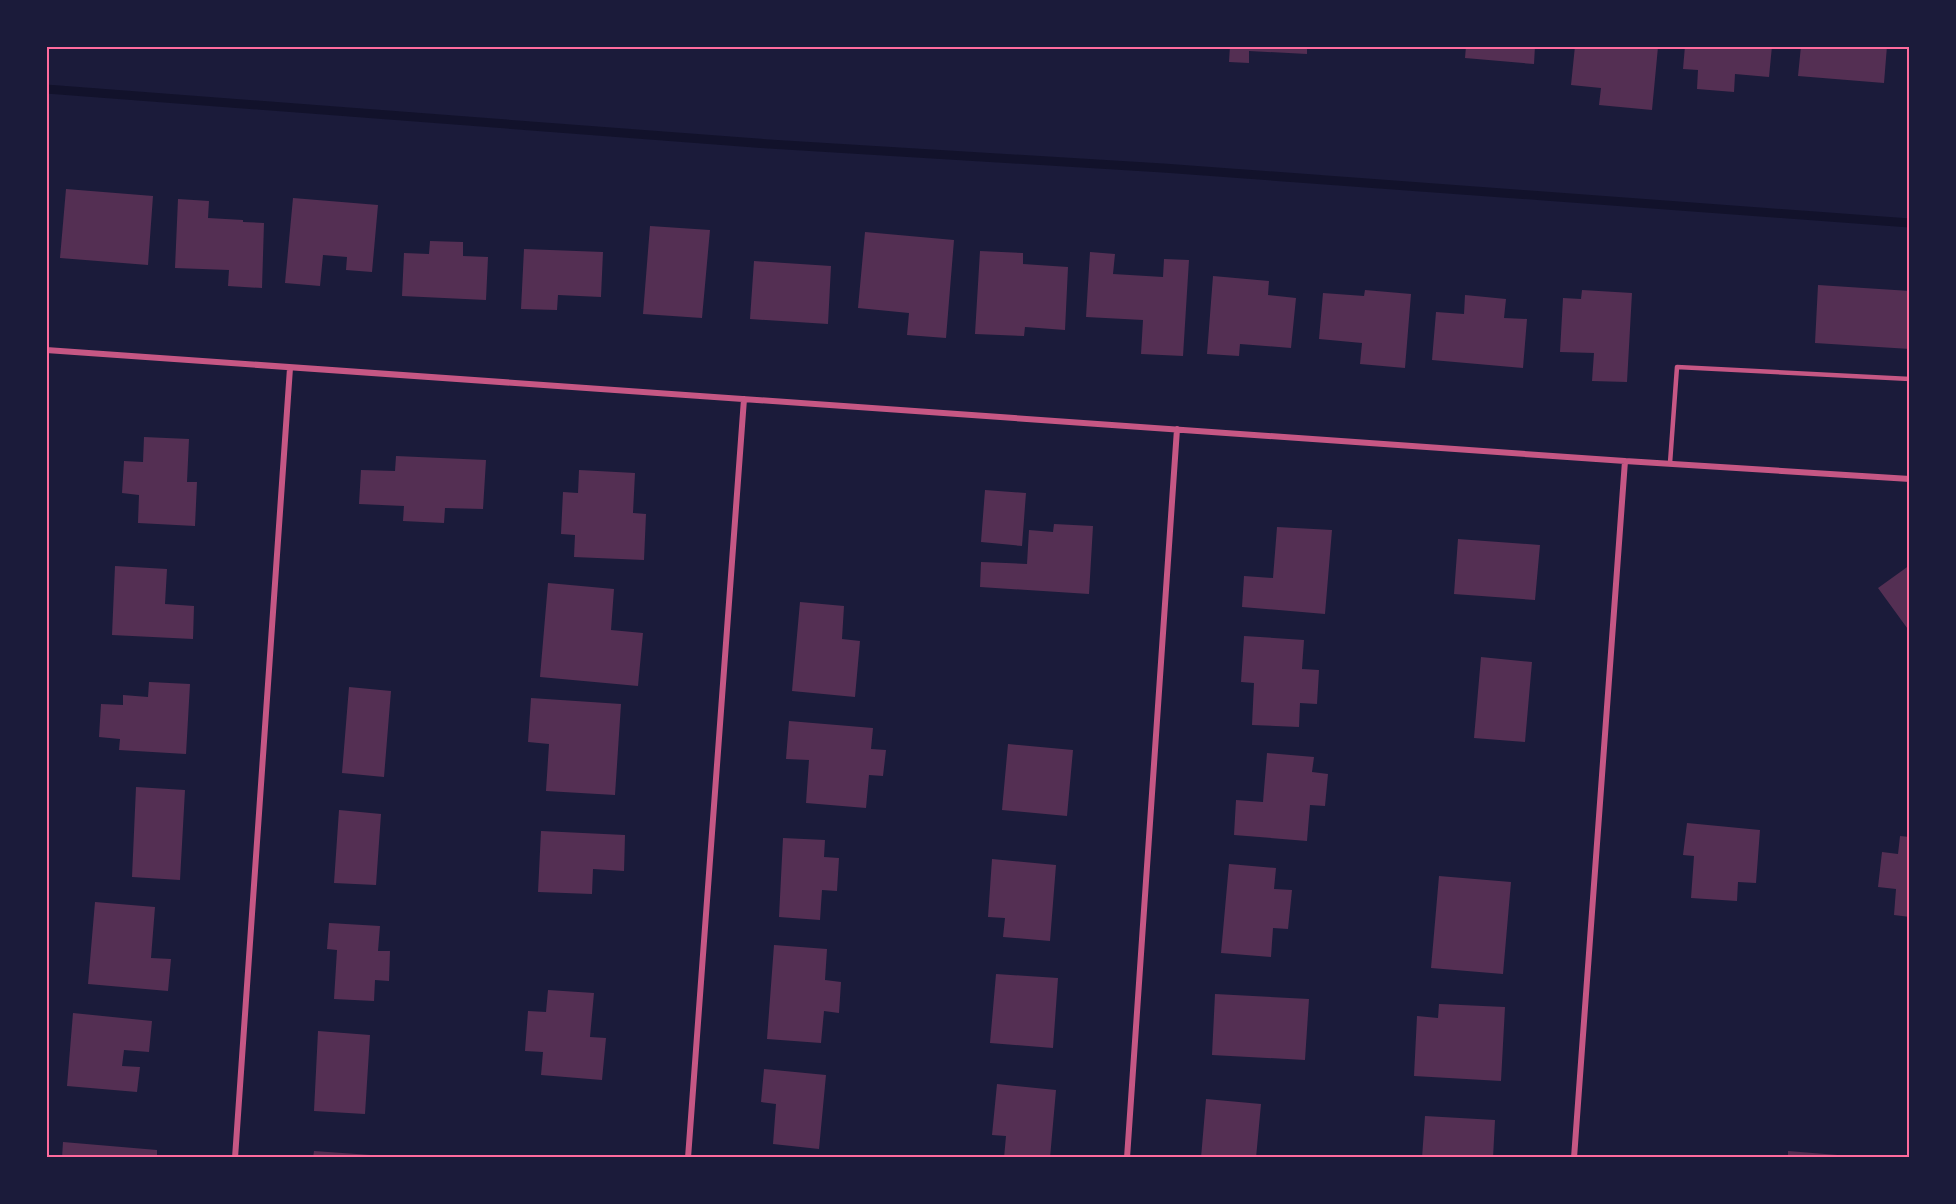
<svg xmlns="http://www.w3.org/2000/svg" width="1956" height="1204" viewBox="0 0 1956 1204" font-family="'Asap Condensed',sans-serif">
  <rect width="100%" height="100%" fill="#1b1b3a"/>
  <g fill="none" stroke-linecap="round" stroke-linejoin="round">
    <path stroke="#12122b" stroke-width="9" d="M46,89L769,144L1163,168L1910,223"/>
  </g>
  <path fill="#542f53" d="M1230,46H1307V54L1249,51V63L1229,62Z
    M1466,46H1535L1534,64L1465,58Z
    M1575,46L1658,47L1652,110L1599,105L1601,88L1571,85Z
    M1685,46H1772L1769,77L1735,74L1734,92L1697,89L1698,70L1683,69Z
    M1801,46H1887L1884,83L1798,76Z
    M66,189L153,196L148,265L60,258Z
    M293,198L378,205L372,272L346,270L347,257L323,255L320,286L285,283Z
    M178,199L209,201L208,218L243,220V222L264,223L262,288L228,286L229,270L175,268Z
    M650,226L710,230L702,318L643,314Z
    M865,232L954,240L946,338L907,335L909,313L858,308Z
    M430,241L463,242V256L488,257L486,300L402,296L404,253L429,254Z
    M524,249L603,252L601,297L558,295L557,310L521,309Z
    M980,251L1023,253V264L1068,267L1065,330L1025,327L1024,336L975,334Z
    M1090,252L1115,254L1113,274L1163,277L1164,259L1189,260L1183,356L1141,354L1143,320L1086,317Z
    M754,261L831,266L828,324L750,319Z
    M1213,276L1269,281L1268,295L1296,298L1291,348L1240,344L1239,356L1207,354Z
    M1818,285L1910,291V349L1815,343Z
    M1365,290L1411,294L1405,368L1360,364L1362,343L1319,339L1323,293L1364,296Z
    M1582,290L1632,293L1627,382L1592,381L1594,353L1560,352L1563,298L1581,299Z
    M1465,295L1506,299L1504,318L1527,319L1523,368L1432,360L1436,312L1464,314Z
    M144,437L189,439L187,482H197L195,526L138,523L139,495L122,493L124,461L143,462Z
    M396,456L486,460L483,509L445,508L444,523L403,521L404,506L359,504L361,470L395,471Z
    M579,470L635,473L633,513L646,514L644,560L574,557L575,535L561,534L563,492L578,493Z
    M985,490L1026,493L1022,546L981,542Z
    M1054,524L1093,526L1089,594L980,587L981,562L1027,564L1029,530L1053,532Z
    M1277,527L1332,530L1325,614L1242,607L1244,576L1273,578Z
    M1458,539L1540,545L1535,600L1454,594Z
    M1910,565V632L1878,588Z
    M115,566L167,569L165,604L194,606L193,639L112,635Z
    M548,583L614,589L611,630L643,633L638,686L540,677Z
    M800,602L844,606L842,639L860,641L855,697L792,691Z
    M1244,636L1304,640L1302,669L1319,670L1317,704L1300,703L1299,727L1252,725L1254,683L1241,682Z
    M1481,657L1532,662L1525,742L1474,738Z
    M149,682L190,684L186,754L119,750L120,739L99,737L101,704L123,705V695L148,697Z
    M349,687L391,691L384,777L342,773Z
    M531,698L621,704L615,795L546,791L549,744L528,742Z
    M789,721L873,728L871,749L886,750L883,776L869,775L866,808L806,803L809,760L786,759Z
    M1008,744L1073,750L1067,816L1002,810Z
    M1267,753L1314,757L1312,772L1328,774L1325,806L1310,805L1307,841L1234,835L1236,800L1263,802Z
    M136,787L185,790L180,880L132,877Z
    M339,810L381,814L376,885L334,883Z
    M1687,823L1760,830L1756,883L1738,882L1737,901L1691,898L1694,856L1683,855Z
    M541,831L625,835L624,871L593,869L592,894L538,892Z
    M1900,836L1910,837V917L1894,915L1896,889L1878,887L1882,852L1898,854Z
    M783,838L825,840L824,857L839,858L837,891L822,890L820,920L779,917Z
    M992,859L1056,865L1050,941L1003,937L1005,918L988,917Z
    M1229,864L1276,868L1274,889L1292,890L1288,929L1273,928L1271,957L1221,953Z
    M1439,876L1511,882L1503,974L1431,968Z
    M95,902L155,907L151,958L171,959L168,991L88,984Z
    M329,923L380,926L378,951H390L389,981L375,980L374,1001L334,999L337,950L327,949Z
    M774,945L827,949L825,980L841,982L839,1013L824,1011L821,1043L767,1039Z
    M996,974L1058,978L1053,1048L990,1043Z
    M548,990L594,993L590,1037L606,1038L602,1080L541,1075L543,1052L525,1051L528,1011L546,1012Z
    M1215,994L1309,999L1305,1060L1212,1055Z
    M1439,1004L1505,1007L1501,1081L1414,1076L1417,1016L1438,1018Z
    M73,1013L152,1021L149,1052L124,1050L122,1066L140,1067L137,1092L67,1086Z
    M318,1031L370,1035L365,1114L314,1111Z
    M764,1069L826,1075L819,1149L773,1144L776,1104L761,1102Z
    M997,1084L1056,1090L1050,1158H1004L1006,1136L992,1135Z
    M1206,1099L1261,1104L1256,1158H1201Z
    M1425,1116L1495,1120L1493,1158H1422Z
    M63,1142L157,1150V1158H62Z
    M314,1151L371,1155V1158H313Z
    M1788,1151L1850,1156V1158H1788Z"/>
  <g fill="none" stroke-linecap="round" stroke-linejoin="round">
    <path stroke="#c65784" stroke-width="4.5" d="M1670,463L1677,367L1910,379"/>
    <path stroke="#c65784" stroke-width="6" d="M46,350L1625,461L1910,479
      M235,1158L290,368
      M688,1158L744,399
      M1127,1158L1177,429
      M1574,1158L1625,461"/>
  </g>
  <rect width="1956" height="1204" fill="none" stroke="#1b1b3a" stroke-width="96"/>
  <rect x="48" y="48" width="1860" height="1108" fill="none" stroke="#ff6b9d" stroke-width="2"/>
</svg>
